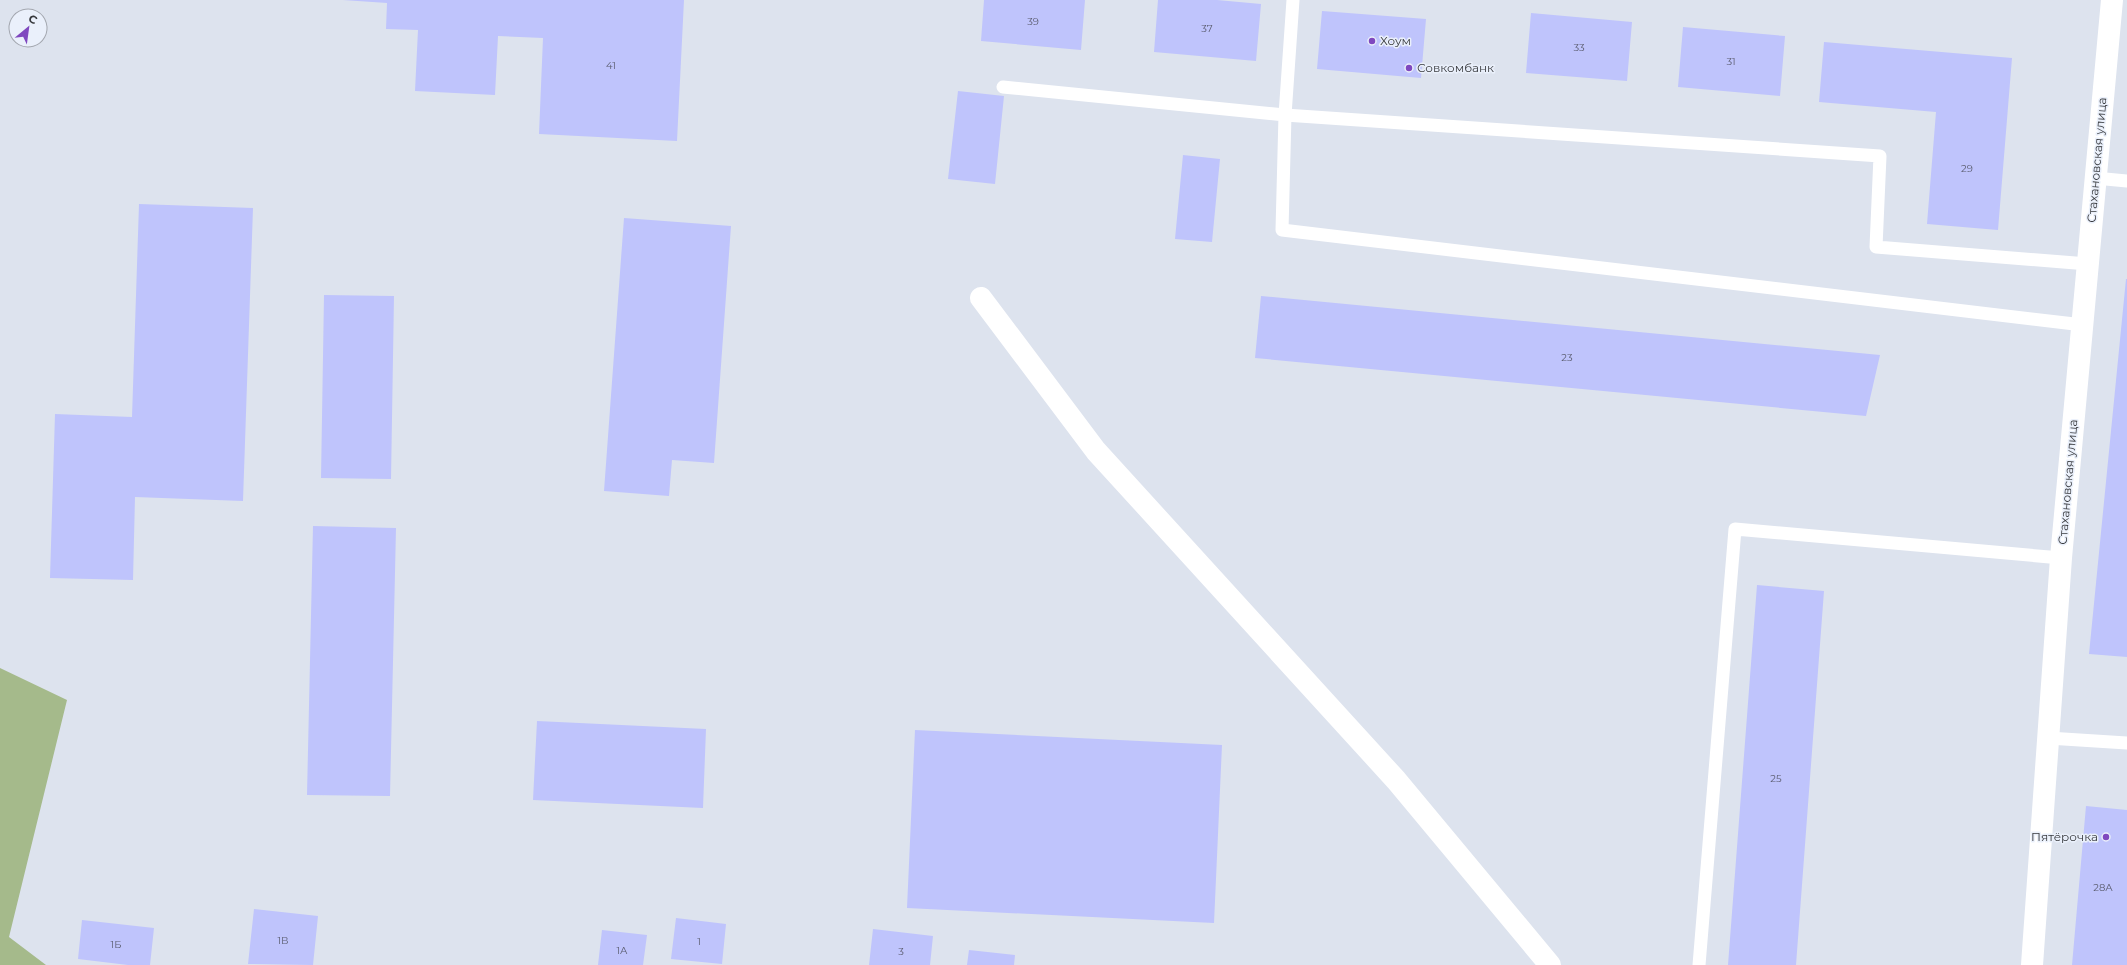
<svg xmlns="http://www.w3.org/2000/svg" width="2127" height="965" viewBox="0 0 2127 965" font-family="Montserrat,sans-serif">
  <rect width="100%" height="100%" fill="#dde3ee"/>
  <path fill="#a5ba8b" d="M0,668L67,700L9,937L46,965H0Z"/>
  <path fill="#bfc4fc" d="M343,0H684L677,141L539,134L543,38L498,36L495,95L415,91L418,30L386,29L387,3Z
    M984,0H1085L1081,50L981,41Z
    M1158,0H1217L1261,4L1256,61L1154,52Z
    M1322,11L1426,19L1421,78L1317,69Z
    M1531,13L1632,22L1627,81L1526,73Z
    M1683,27L1785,36L1780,96L1678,87Z
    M1824,42L2012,58L1998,230L1927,224L1936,112L1819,102Z
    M958,91L1004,96L995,184L948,179Z
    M1183,155L1220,159L1212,242L1175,239Z
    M139,204L253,208L243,501L135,497L133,580L50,578L55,414L132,417Z
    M624,218L731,226L714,463L672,460L669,496L604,491Z
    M2126,279H2127V657L2089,654Z
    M324,295L394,296L391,479L321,478Z
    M1261,296L1880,355L1866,416L1255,358Z
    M313,526L396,528L390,796L307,795Z
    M1757,585L1824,591L1796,965H1728Z
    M537,721L706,729L703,808L533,800Z
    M915,730L1222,745L1214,923L907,908Z
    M2086,806L2127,810V965H2072Z
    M254,909L318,916L313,965L248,964Z
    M676,918L726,924L722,964L671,959Z
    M82,920L154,928L150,965H128L78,959Z
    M873,929L933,936L930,965H869Z
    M602,930L647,935L643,965H598Z
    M969,950L1015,955L1014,965H967Z"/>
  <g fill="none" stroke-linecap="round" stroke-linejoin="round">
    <path stroke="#fff" stroke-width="13" d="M1293,0L1285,115L1282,230L2083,325
      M1003,87L1285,115L1880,156L1876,247L2088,264
      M2095,178L2127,181
      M2048,738L2127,743
      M1699,965L1735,529L2061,558"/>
    <path stroke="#fff" stroke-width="22" d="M981,298L1096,451L1396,780L1550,965
      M2032,965L2061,558L2112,0"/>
  </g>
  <g fill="#7f48bf" stroke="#eaf0fb" stroke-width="1.5">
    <circle cx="1372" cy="41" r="4"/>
    <circle cx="1409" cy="68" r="4"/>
    <circle cx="2106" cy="837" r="4"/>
  </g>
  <g text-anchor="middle" stroke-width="3" stroke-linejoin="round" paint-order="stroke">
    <g font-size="10" fill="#5a5c6e">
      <text x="1033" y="25">39</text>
      <text x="1207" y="32">37</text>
      <text x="1579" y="51">33</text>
      <text x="1731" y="65">31</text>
      <text x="611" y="69">41</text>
      <text x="1967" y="172">29</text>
      <text x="1567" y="361">23</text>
      <text x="1776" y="782">25</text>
      <text x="2103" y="891">28А</text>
      <text x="283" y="944">1В</text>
      <text x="699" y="945">1</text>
      <text x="116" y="948">1Б</text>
      <text x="622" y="954">1А</text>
      <text x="901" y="955">3</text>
    </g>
    <g font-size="12" fill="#383a3e" stroke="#eaf0fb" text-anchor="start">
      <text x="1380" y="45">Хоум</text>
      <text x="1417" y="72">Совкомбанк</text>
      <text x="2098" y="841" text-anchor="end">Пятёрочка</text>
    </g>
    <g font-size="12" fill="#383a3e" stroke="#eaf0fb">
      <text transform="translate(2097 160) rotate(-85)" y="4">Стахановская улица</text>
      <text transform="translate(2068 482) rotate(-85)" y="4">Стахановская улица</text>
    </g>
  </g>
  <g transform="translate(28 28) rotate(29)"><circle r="19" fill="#eaf0fb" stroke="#a3a7af"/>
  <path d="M0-3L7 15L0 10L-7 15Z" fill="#7f48bf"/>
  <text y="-6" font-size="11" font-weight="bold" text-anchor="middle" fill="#383a3e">С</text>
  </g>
</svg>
